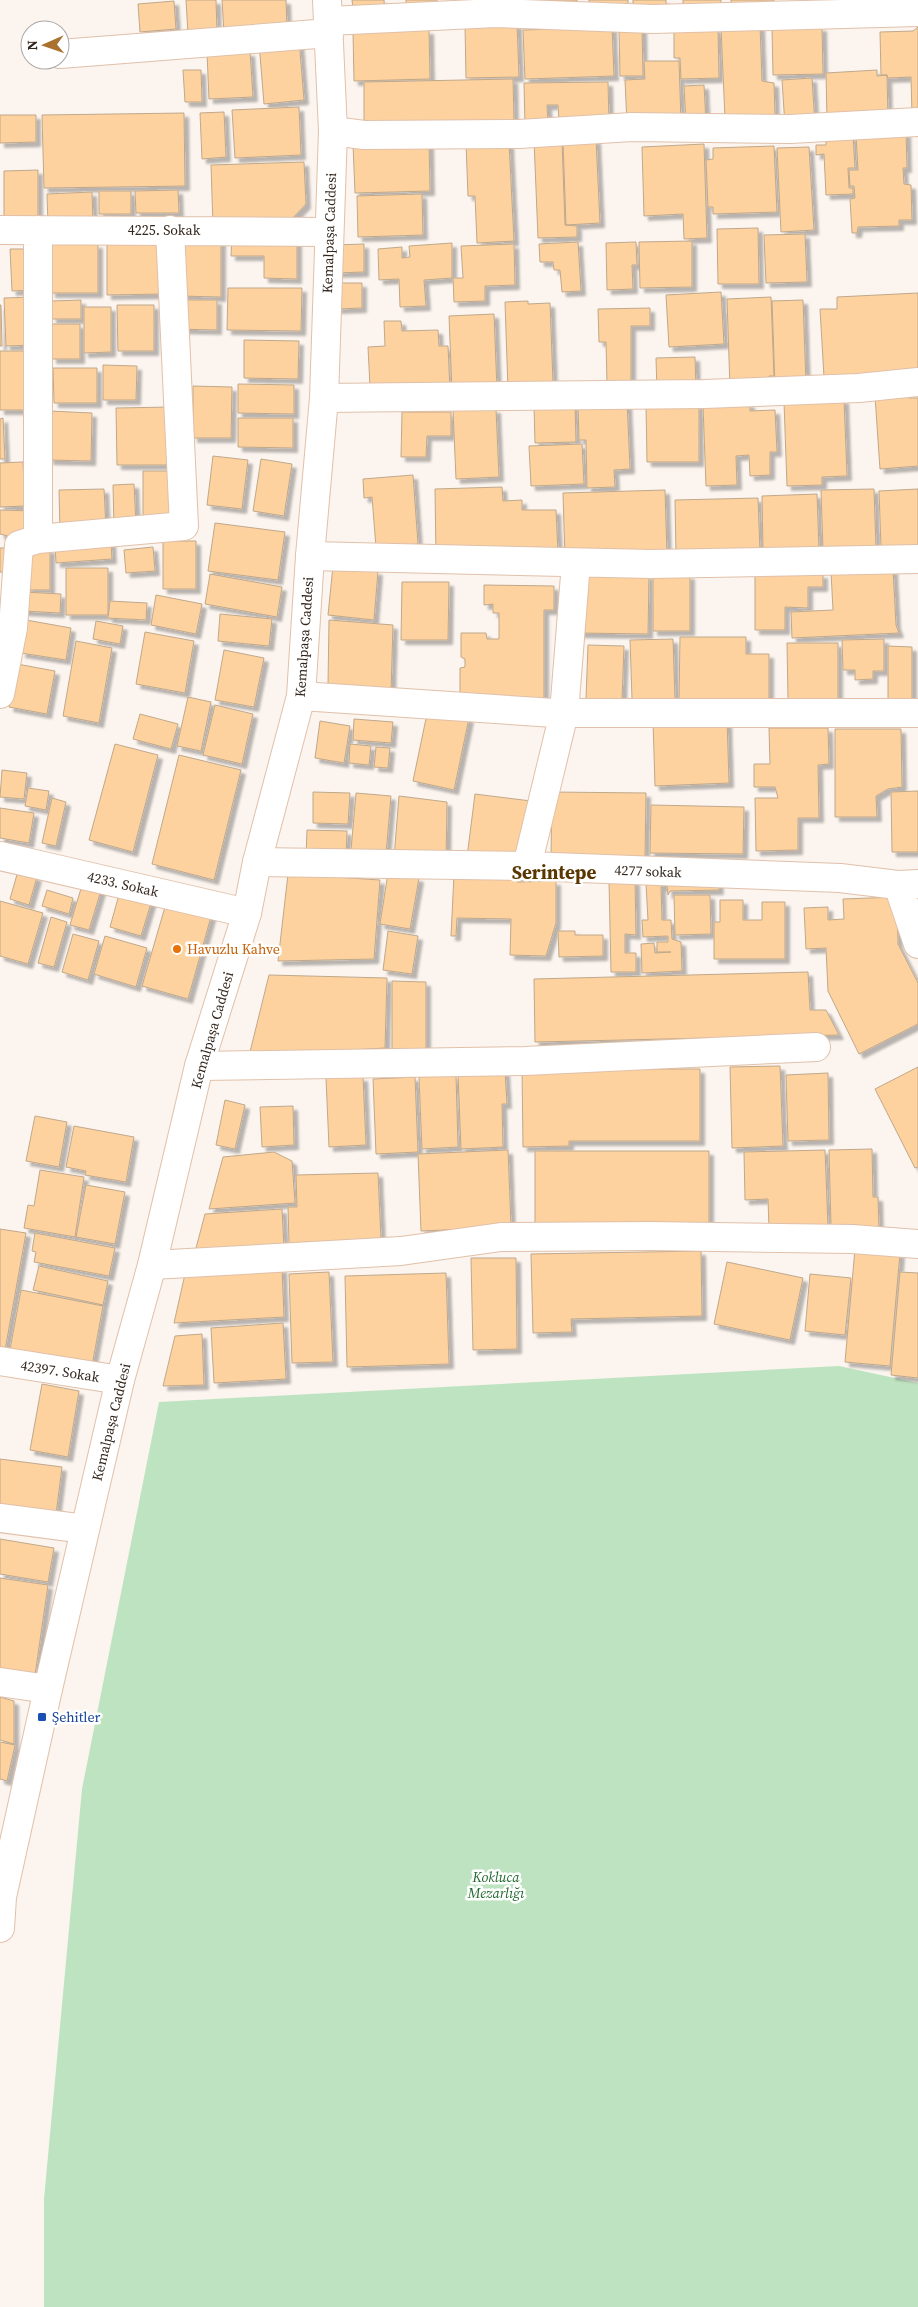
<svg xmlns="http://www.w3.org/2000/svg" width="918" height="2307" viewBox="0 0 918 2307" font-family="'Source Serif 4',serif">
  <defs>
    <filter id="shadow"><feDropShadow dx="4.5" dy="4.5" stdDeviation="1" flood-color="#0004"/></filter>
  </defs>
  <rect width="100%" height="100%" fill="#fbf4ef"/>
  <path fill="#bee3c0" d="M839,1366L918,1383V2307H44V2199L82,1789L159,1402Z"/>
  <path fill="#fdd29e" stroke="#c0a88b" filter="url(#shadow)" d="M186,0H216L217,33L188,34Z
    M222,0H286L287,30L224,33Z
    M352,0H384L385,15L354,17Z
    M406,0H437V6L406,8Z
    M529,0H577V9L530,10Z
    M589,0H628V10L589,11Z
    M633,0H666V10L633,8Z
    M683,0H721V13L683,15Z
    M731,0H774V13L731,14Z
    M174,1L176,29L140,32L138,4Z
    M517,24L519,77L466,78L465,25Z
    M760,25L762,81L774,83L775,116L725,119L721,27Z
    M612,27L614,76L525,79L523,30Z
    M642,27L643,76H620L619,28Z
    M822,27L823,74L773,75L772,29Z
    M918,27V116H912L911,77L888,78L887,75H881L880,32L913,31Z
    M718,28L719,78L681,79L680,58H674V29Z
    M429,30L430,79L354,81L353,32Z
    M299,39L304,100L264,104L259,43Z
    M250,52L253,97L209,99L207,53Z
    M644,61H679L681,122L627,124L625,80L645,79Z
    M183,70H201L202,102H185Z
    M877,70V76L887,75L888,118L827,120L826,73Z
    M812,78L815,125L785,126L782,80Z
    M513,79L514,123L364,126V82Z
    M608,82L609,124L559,120L558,105H547L548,125L525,126L524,83Z
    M704,85L706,123H686L684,86Z
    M299,107L301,155L235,158L232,110Z
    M224,112L226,157L202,159L200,113Z
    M184,113L185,186L44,188L42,115Z
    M0,115H36V142L0,143Z
    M906,132L907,168H903L904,184L911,185L912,220H899V226L858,227L857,233H852L850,199L855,198L854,186H850L849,170H858L856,135Z
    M853,135L855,168H848L849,188H853V194L826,195L824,154L816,155V145H826V136Z
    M596,139L600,223L566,225L563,141Z
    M534,140L562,141L565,225L577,226V237L538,238Z
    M429,142L430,191L355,193L353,144Z
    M509,143L514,241L477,243L475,196H468L466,144Z
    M704,144L707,238L684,239L683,214L644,216L642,147Z
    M774,146L777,212L713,214V207H708L706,160L713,159V148Z
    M809,147L814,230L781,232L777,148Z
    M304,162L306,204L289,222L213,226L211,165Z
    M38,170V222H4V171Z
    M178,190L179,213H136L135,191Z
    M99,191H131V214H99Z
    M92,192L93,224L48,225L47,194Z
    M422,194L423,235L358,237L357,196Z
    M758,228L759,284H718L717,229Z
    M232,233H297V279L264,278V256H231Z
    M805,234L807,282L766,283L764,235Z
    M181,238H221V297L180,296Z
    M692,241V287L640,288L639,242Z
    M578,242L581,291L562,292L560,270H554L553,262H540L539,244Z
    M636,242L637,265H632L633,289L607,290L606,243Z
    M107,243H160L161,294L107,295Z
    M452,243V278L424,280L426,306L400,307L399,279L379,280L378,249L402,247V258L410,257L409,246Z
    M51,244H98V293H51Z
    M364,244V272L334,273L333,245Z
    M514,244L515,285L485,286V301L454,302L453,278H463L461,246Z
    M10,249H32L33,290L12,291Z
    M336,283H362V308L337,309Z
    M228,288H302L301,331L227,330Z
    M721,292L724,344L669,347L666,295Z
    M918,293V373L824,377L820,309H837V297Z
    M33,297L35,345L6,346L4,298Z
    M771,297L774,376H769L770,387L730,388L727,299Z
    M81,300V319H52V301Z
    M178,300H217V330L177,329Z
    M803,300L806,386L775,387L772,301Z
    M528,301V304L550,303L553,383L508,390L505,302Z
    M1,305L2,346H0V305Z
    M117,305H154V351H118Z
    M84,307H111V352L84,353Z
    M650,308V326H631V382L607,383L606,342H599L598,309Z
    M494,314L497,390L452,392L449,316Z
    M384,321H401L402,331L438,330L439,346H448L450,390L370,387L368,347L385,346Z
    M52,324H80V359H52Z
    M244,340L299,341L298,379L244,378Z
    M0,351H30L31,410H0Z
    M695,357L696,390L657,392L656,358Z
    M103,365L137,366L136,400H103Z
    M53,368H97V403H54Z
    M238,384L294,385V414L238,413Z
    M193,386L232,387L231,438H193Z
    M909,394V398H918V466L880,469L875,396Z
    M844,399L847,476L822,477V485L787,486L784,402Z
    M627,401L630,469L614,470L615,487L587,488L586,440H579L578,403Z
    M750,403V411L775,410L777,452H770V475L750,476L749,455L736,456L737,485L706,486L703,405Z
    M575,404L576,442L535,443L534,406Z
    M699,404V462H647L646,405Z
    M171,407L172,465H117L116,408Z
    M496,409L499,477L456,479L453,410Z
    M50,411L92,413L91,461L49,460Z
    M402,412H451V436H427L426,457H401Z
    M3,418L5,459H0V419Z
    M238,418H293V448L238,447Z
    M582,444L584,484L531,486L529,446Z
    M213,456L248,460L242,509L207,505Z
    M261,459L292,464L284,516L253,511Z
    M23,462L25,506L0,507V463Z
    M143,471H174L175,521H143Z
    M413,475L418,544L376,547L372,497L364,498L363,479Z
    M134,484L136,525L114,526L113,485Z
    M502,487L503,501L522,500V510H556L558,553L436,556L435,489Z
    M104,489L106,528L60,530L59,490Z
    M874,489L876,548L823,550L821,490Z
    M918,489V546L881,547L879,491Z
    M665,490L667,556L565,559L563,493Z
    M817,494L819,550L763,551L762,496Z
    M758,498L760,552L676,554L675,500Z
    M0,510L33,511L27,541L0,534Z
    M215,523L285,532L278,580L208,571Z
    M111,541L112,559L56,563L55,544Z
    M163,541H196V589H163Z
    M153,547L155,571L126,573L124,550Z
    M0,548H14L13,573L0,572Z
    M22,549H50V590H22Z
    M333,566L378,571L374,620L328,615Z
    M66,568H108V615H66Z
    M893,569L896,625L899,633L792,638L791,612L833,610L831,572Z
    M210,574L282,587L277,617L205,604Z
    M580,574L649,575L648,634L579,633Z
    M823,574V587H808V608L785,607V630H755V575Z
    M690,575V631H653V576Z
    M402,582H449L448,640H401Z
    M484,585L554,586V610H544V699H460V668L465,667V659L461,657V633H486L487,639H499V613H493V604L484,605Z
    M24,592L61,594L60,613L23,611Z
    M156,595L202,604L196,634L151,625Z
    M110,601L147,603L146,620L108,618Z
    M220,614L272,619L269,646L218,641Z
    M26,620L71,628L66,660L21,653Z
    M329,620L393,625L391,692L328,685Z
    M96,621L123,626L120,644L93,639Z
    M145,632L194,641L185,693L136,684Z
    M680,637H746V654H769V702L679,701Z
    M673,639L675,699H632L630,640Z
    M884,639V671H873V679L855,680V670H843L842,640Z
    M76,641L112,648L99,723L63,716Z
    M787,643H838V699H788Z
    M588,645L624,646L622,700L586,699Z
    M888,646L912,647V701H888Z
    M224,650L264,658L254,707L215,700Z
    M17,664L55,671L47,714L9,707Z
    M188,697L211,702L201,751L177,746Z
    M215,705L253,714L242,764L203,755Z
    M428,709L469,718L454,790L413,781Z
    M140,714L178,724L171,749L133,739Z
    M727,718L729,783L655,786L653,721Z
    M354,719L393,722L391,743L353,740Z
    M320,721L350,726L344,763L315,758Z
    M769,728H828L829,764L818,765L819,818H798V850L756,851L755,798H778L775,787H754V764H770Z
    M835,729H901L902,787L888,789L876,796L877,817H835Z
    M115,744L158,755L133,852L89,840Z
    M350,744L371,746L369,765L349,763Z
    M376,747L390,748L388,768L374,767Z
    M179,755L241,770L214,880L152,864Z
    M2,770L27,773L24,799L0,797Z
    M28,788L49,791L46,810L25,806Z
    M918,791V852H892L891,792Z
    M313,792L350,793L348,824L313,823Z
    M552,792L646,793L645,857L551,856Z
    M356,793L391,796L386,854L351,850Z
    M475,794L531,801L523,864L467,857Z
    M399,796L447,802L446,862L394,858Z
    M52,798L66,802L56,846L42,843Z
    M651,805L744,807L743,854L650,853Z
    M0,808L34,813L29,843L0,838Z
    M307,830L347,831L346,858L306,856Z
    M18,871L37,877L29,905L10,899Z
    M388,873L419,878L410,929L380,924Z
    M288,874L380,880L374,959L278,961Z
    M454,874L514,876L517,882L556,881V923L546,956L510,955L511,919L457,918L456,936H451Z
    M649,877H718L719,890L670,891L668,895L667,884L661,887L662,920H671L672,939L681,942L682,971L642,973L641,944L654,943L655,953L671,952H657V942H668V936L643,937L642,920H648L646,884Z
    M635,880L636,935L625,934V953H636V972H611L609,881Z
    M83,882L102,887L89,930L70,925Z
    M47,890L73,898L69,914L42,906Z
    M120,891L152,900L141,936L110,927Z
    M674,895H710L711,934L675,935Z
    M897,897L898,944L918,983V1024L859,1054L828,991L826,948L806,949L804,908L828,907V920L844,919L843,899Z
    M167,900L212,913L188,999L142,986Z
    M720,900H743V920H762V902H785V959H714V922H720Z
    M0,901L43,913L28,964L0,956Z
    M51,917L67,922L54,967L38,963Z
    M388,931L418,936L412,974L383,970Z
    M558,931H575V935H603V956L559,957Z
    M73,934L99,941L88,980L62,972Z
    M105,936L147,948L136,987L94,974Z
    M808,972L810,1010H826L839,1035L535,1042L534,979Z
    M269,975L387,978L385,1048L249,1056Z
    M392,981L426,982V1049H392Z
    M780,1066L783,1146L732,1148L730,1067Z
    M918,1067V1167L915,1168L875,1089Z
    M522,1069H700V1141H569V1146L523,1147Z
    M505,1071L507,1104H502L503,1147L461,1149L458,1073Z
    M828,1073L829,1140L788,1141L786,1075Z
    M456,1075L458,1147L422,1149L419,1077Z
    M363,1077L366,1145L329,1147L326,1078Z
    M415,1077L418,1152L376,1154L373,1079Z
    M225,1100L245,1105L235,1149L216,1145Z
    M293,1106L294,1145L262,1147L260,1107Z
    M35,1116L67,1122L59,1167L26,1161Z
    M74,1126L134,1137L126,1182L85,1175L86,1171L66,1167Z
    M872,1149L873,1197H878L879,1230H858L857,1225H831L829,1150Z
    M508,1150L511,1227L421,1231L418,1154Z
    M825,1150L828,1227L769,1229L768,1199L745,1200L744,1152Z
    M535,1151H709V1224L535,1225Z
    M274,1152L292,1161L295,1203L209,1209L223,1157Z
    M40,1170L84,1177L75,1237L24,1228L28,1205L34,1206Z
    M378,1173L381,1239L289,1243L288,1207H297L296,1175Z
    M86,1185L125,1192L115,1244L76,1237Z
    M282,1209L284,1248L195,1252L205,1214Z
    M0,1229L26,1233L4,1356L0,1355Z
    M35,1233L115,1248L109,1276L34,1262L36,1252L32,1251Z
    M855,1249L900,1253L890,1366L845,1362Z
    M701,1251L702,1316L571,1319L572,1332L533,1333L531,1254Z
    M471,1258H516L517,1349L473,1350Z
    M727,1262L803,1278L790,1340L714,1324Z
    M39,1266L108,1281L103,1305L33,1290Z
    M282,1268L284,1317L174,1323L185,1274Z
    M329,1272L333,1362L292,1363L289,1274Z
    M900,1272L918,1273V1378L891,1375Z
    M446,1273L449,1364L347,1367L345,1276Z
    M810,1274L851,1278L845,1335L805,1331Z
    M21,1290L103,1306L91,1371L9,1355Z
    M283,1323L286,1379L214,1383L211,1328Z
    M202,1334L204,1385L163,1386L175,1336Z
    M42,1384L79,1391L68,1457L30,1450Z
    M0,1459L62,1467L55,1522L0,1515Z
    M0,1539L54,1548L48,1582L0,1574Z
    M0,1578L48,1585L34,1682L0,1677Z
    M0,1697L14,1701V1744L0,1740Z
    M0,1742L15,1745L7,1781L0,1779Z"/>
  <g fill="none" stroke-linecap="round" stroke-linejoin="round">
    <defs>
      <path id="minor" d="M329,21L496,13L653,19L918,12
        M60,54L329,33
        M333,131L364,135L519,134L632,127L790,129L918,122
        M0,230L329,232
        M324,398L704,394L859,388L918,382
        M38,539V230
        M310,556L651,564L918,559
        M0,694L13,628L19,545L38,539L184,526L170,230
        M301,696L554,713H918
        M0,856L247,913
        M257,862L527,866L840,878L898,885L918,884
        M527,866L564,713L576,563
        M898,885L918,944
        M199,1066L525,1061L816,1047
        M152,1265L401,1251L501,1237L650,1236L852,1239L918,1244
        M0,1361L120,1380
        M0,1518L85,1529
        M0,1682L48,1689"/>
      <path id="major" d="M0,1928L2,1897L48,1689L120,1380L152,1265L199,1066L247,913L257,862L301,696L310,556L324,398L333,131L327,0"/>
    </defs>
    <use href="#minor" stroke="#e1c0a9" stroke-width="30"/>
    <use href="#major" stroke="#e1c0a9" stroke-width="30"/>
    <use href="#minor" stroke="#fff" stroke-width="28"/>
    <use href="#major" stroke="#fff" stroke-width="28"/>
  </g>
  <circle fill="#e8710a" stroke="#fff" stroke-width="2" cx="177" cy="949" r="5"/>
  <rect fill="#1a4fb4" stroke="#fff" stroke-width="2" x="37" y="1712" width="10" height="10" rx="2.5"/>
  <g text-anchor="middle" stroke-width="5" stroke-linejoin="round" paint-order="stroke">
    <g font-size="14" fill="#33261d" stroke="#fff">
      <text x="164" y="235">4225. Sokak</text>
      <text transform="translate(329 233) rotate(-88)" y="5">Kemalpaşa Caddesi</text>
      <text transform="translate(304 637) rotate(-86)" y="5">Kemalpaşa Caddesi</text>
      <text transform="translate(648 871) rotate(2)" y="5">4277 sokak</text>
      <text transform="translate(123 884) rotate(13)" y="5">4233. Sokak</text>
      <text transform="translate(212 1030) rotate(-74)" y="5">Kemalpaşa Caddesi</text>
      <text transform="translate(60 1371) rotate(9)" y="5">42397. Sokak</text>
      <text transform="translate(111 1422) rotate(-76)" y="5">Kemalpaşa Caddesi</text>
    </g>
    <g font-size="14" fill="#c56008" stroke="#fff" text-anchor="start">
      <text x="187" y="954">Havuzlu Kahve</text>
    </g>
    <g font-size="14" fill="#164399" stroke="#fff" text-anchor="start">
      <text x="52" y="1722">Şehitler</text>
    </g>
    <g font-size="14" font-style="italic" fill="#22672e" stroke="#fff">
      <text x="496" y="1882">Kokluca<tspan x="496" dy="16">Mezarlığı</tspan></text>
    </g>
    <g font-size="19" font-weight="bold" fill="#5a3601" stroke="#fff">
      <text x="554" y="879">Serintepe</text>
    </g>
  </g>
  <g transform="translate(45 45) rotate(268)"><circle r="24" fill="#ffffff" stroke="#ada8a5"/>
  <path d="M0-4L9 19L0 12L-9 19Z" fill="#aa722f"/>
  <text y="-8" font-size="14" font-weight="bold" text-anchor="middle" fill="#33261d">N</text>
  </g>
</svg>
